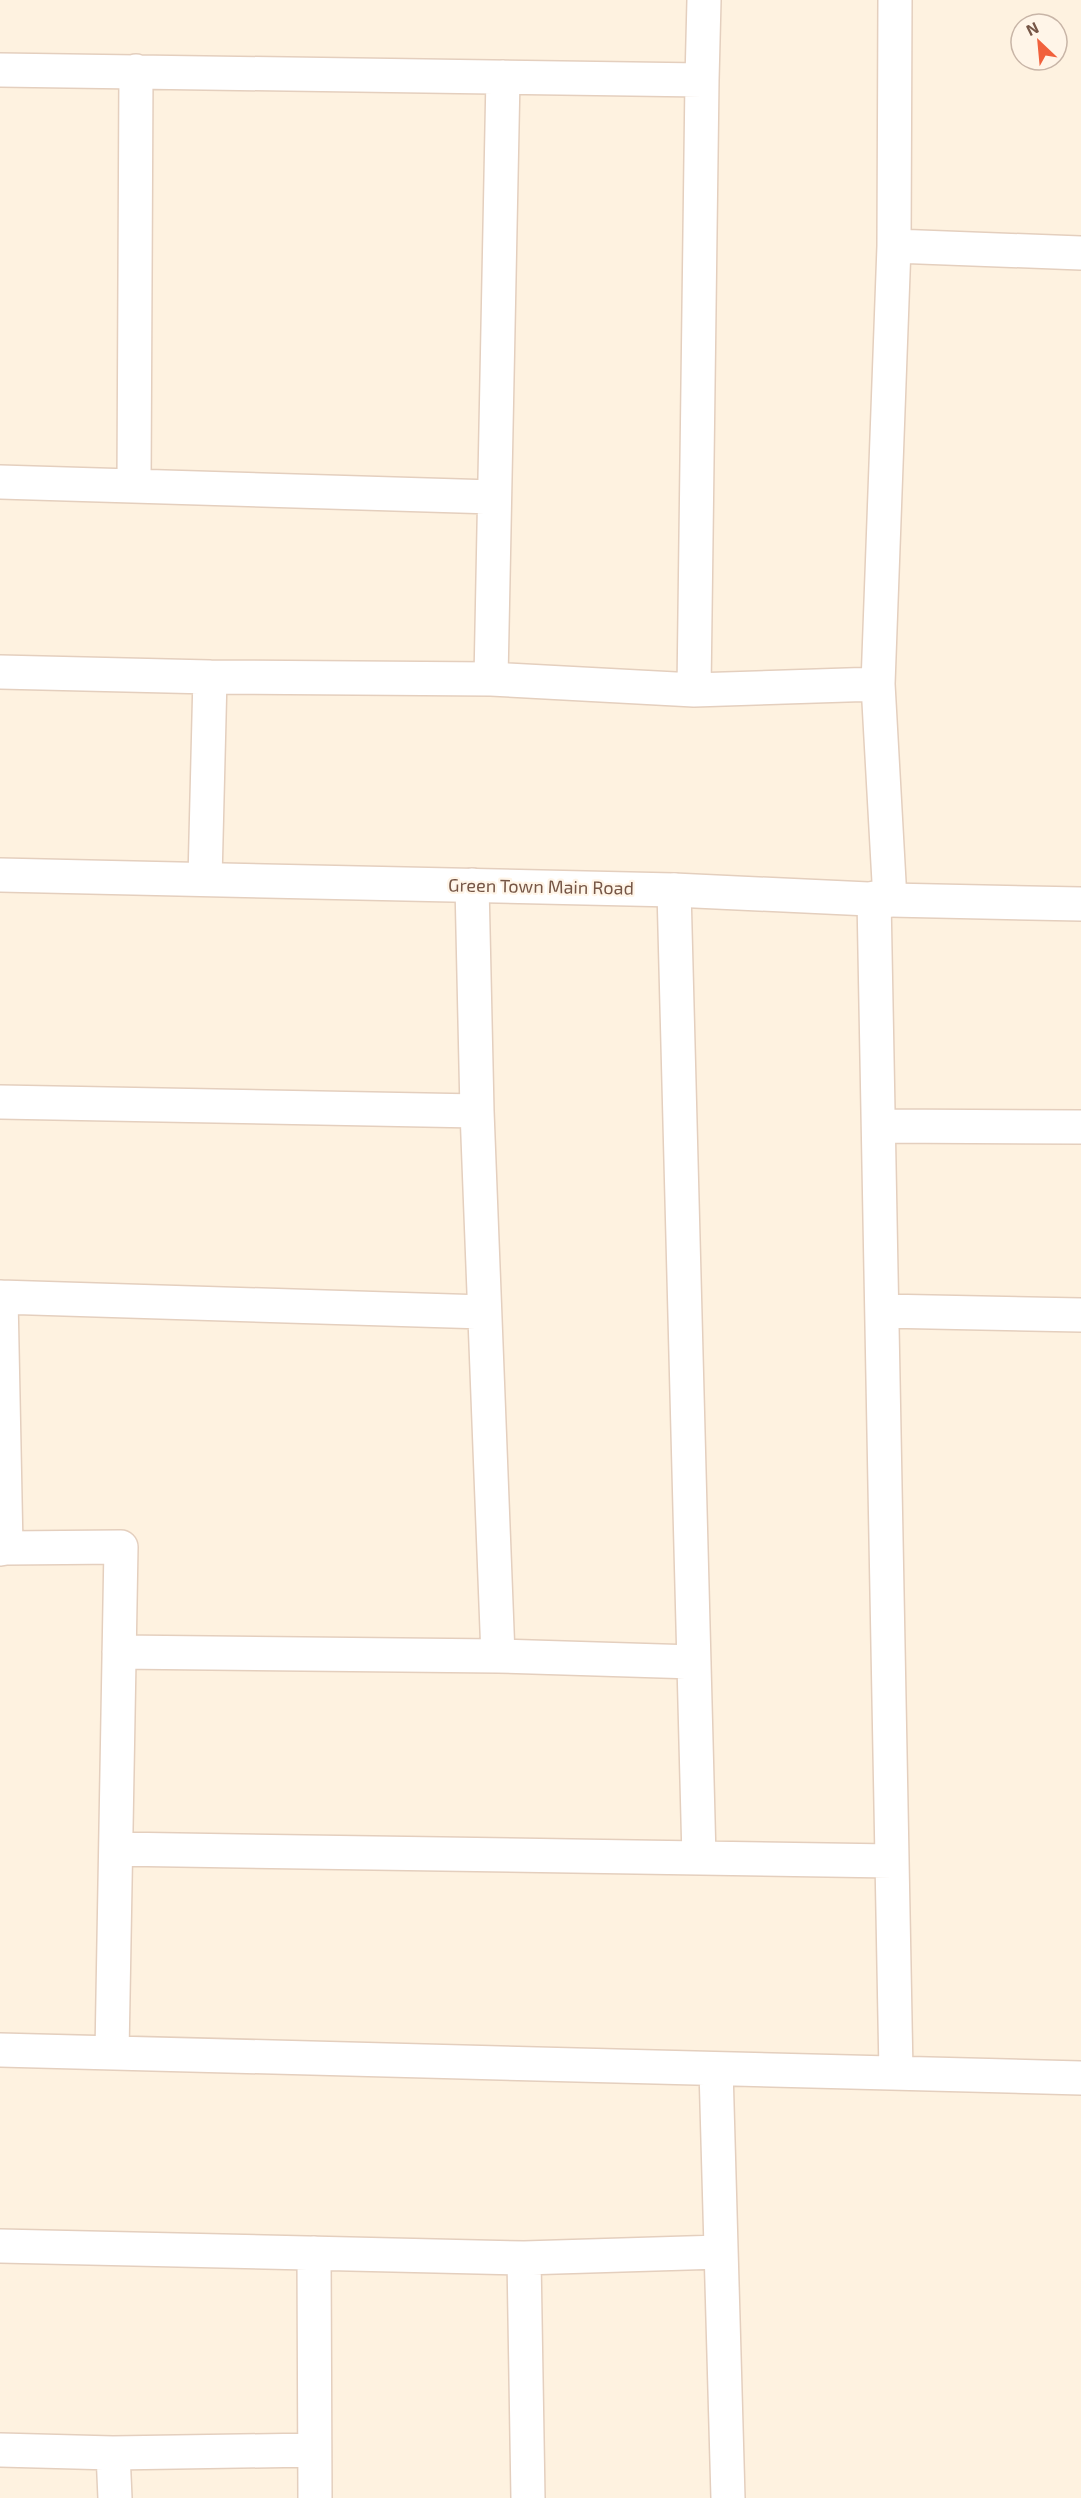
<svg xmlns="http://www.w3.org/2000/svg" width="1081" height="2498" viewBox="0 0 1081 2498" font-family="'Exo 2',sans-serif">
  <rect width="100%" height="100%" fill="#fef2e0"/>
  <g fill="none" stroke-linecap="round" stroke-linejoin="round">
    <defs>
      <path id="minor" d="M0,70L702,80L694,690
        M702,80L704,0
        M894,246L1081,253
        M0,482L493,497
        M134,486L136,71
        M0,672L210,677L491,679L694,690L878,684
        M491,679L503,77
        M205,879L210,677
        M472,885L477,1111L498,1656
        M674,890L699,1858
        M874,898L896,2073
        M890,900L878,684L894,246L895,0
        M0,1102L477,1111
        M879,1126L1081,1127
        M0,1297L484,1312
        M882,1311L1081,1315
        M6,1548L121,1547L112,2053
        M0,1549L6,1548L1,1297
        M119,1652L498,1656L694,1662
        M116,1849L892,1861
        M0,2050L1081,2078
        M716,2069L728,2498
        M0,2246L524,2258L720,2252
        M314,2253L315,2498
        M524,2258L528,2498
        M0,2450L113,2453L314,2450
        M113,2453L115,2498"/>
      <path id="tertiary" d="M0,875L674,890L890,900L1081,904"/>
    </defs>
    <use href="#minor" stroke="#e4cfbe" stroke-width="36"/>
    <use href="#tertiary" stroke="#e4cfbe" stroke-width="36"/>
    <use href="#minor" stroke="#fff" stroke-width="33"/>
    <use href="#tertiary" stroke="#fff" stroke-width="33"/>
  </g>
  <g text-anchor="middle" stroke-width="4.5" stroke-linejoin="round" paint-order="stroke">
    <g font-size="18" fill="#765646" stroke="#fff5e8">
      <text transform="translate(541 887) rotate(1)" y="6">Green Town Main Road</text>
    </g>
  </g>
  <g transform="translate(1039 42) rotate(334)"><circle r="28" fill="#fff5e8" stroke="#c8b5a7" stroke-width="1.5"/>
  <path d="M0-4.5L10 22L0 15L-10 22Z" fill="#f1613c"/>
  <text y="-9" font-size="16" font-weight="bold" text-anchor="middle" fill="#765646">N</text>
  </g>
</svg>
